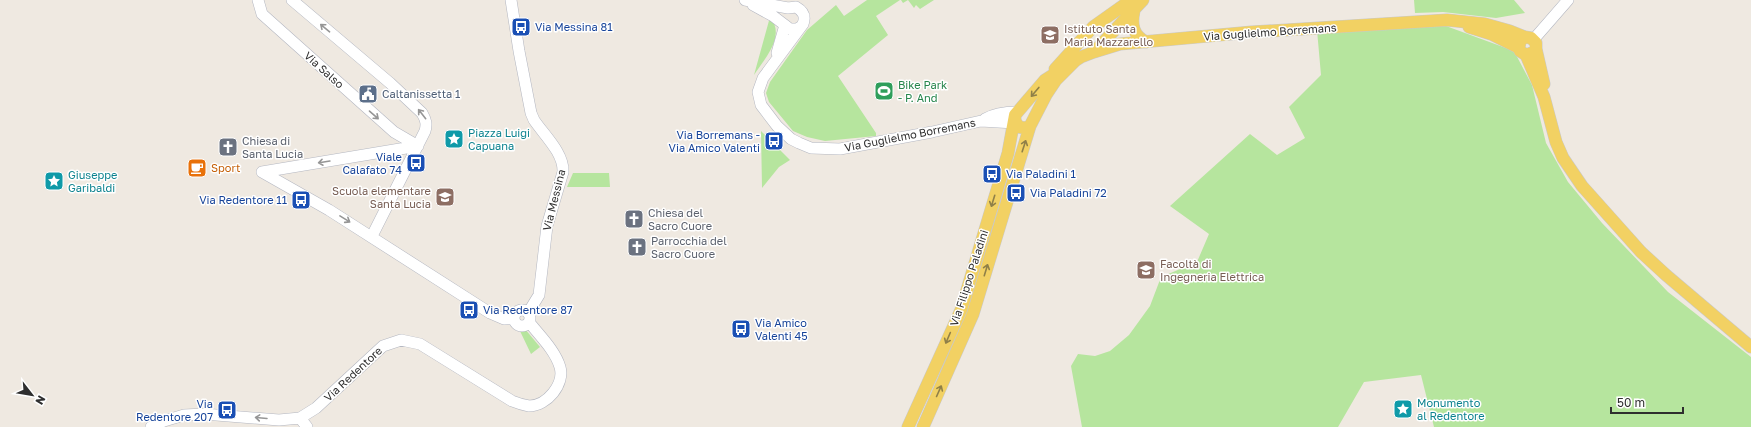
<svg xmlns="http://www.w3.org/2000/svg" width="1751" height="427" viewBox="0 0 1751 427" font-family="'Golos Text',sans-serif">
  <rect width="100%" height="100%" fill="#efe9e1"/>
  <path fill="#b6e59e" d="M867,0H900L876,16L888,35L838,76L876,133V136L825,141L807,137L793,131L769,102L766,93L770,82L807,30L836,5L844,16Z
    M901,0H934L920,9L916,5L914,8L908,0L903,3Z
    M1414,0H1514L1525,13L1496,18L1443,12L1415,13Z
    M770,17C786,36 765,58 754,75Z
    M1446,26L1514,51L1532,85L1546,143L1568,182L1602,223L1668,292L1751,357V427H1434L1421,375L1364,382L1338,427H1082L1071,366L1078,354L1095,356L1110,351L1129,335L1150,306L1161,277L1197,262L1209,234L1170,206L1250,134L1277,155L1305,138L1289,107L1321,75L1317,30Z
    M761,131L790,160L779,167L762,188Z
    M573,173H609L610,187H567Z
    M525,329L540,347L531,354L520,331Z"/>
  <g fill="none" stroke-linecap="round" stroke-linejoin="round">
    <defs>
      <path id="secondary" d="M258,0L262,14L394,132L418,146
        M292,0L390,83L422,113C426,120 427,124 425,131L372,236
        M511,0L519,51L531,113L534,120C544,135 564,153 563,172L547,226L539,295L528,313
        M745,0L788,8L796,7C803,11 806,16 803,24L763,78L758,92L761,105L777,126L791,139L799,143L811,148L840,149L932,132L981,121L1015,123
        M753,5L773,16L790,29H797L800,27
        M1534,39L1568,0
        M777,53L785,25
        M985,119C995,113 1005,112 1017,112
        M262,172L329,210L490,313L504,319L514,318
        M262,172L418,146
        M514 318a8 8 0 1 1 16 0a8 8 0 1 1-16 0Z
        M300,418L307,427
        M151,427L164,421L184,415L204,414L279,420L300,418L316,408L383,346L401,340L420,344L512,401C517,403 523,405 529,406C547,406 565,384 560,367C555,350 539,335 529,322"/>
      <path id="primary" d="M1134,11C1131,25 1133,35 1146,42
        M1469,27L1491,34L1519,48L1520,51L1526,55L1534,52L1536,49V43L1531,38L1525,37L1520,41L1519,48
        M1536,49L1544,84
        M1094,52L1120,44L1252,32L1447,20L1485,24L1510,31L1525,37
        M1526,55L1544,97L1556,142L1563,158L1582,186L1641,252L1666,275L1751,347
        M1055,69L1093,27L1131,0
        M1030,126L1025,128L1019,127L1015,121V115L1045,80L1081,57L1094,52L1143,0
        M908,427L961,310L1008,153L1015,115
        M923,427L973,314L1030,126L1046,95L1056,80L1075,61"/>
    </defs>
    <use href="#secondary" stroke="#b4b7c1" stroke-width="12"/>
    <use href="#primary" stroke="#c9c9c9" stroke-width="13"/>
    <use href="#secondary" stroke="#fff" stroke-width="11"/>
    <use href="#primary" stroke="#f2d163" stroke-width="12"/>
  </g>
  <defs><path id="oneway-shaft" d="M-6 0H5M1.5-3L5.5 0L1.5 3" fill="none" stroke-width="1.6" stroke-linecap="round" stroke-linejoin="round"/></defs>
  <g stroke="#969696">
    <use href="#oneway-shaft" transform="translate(325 28) rotate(-140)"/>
    <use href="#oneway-shaft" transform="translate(422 114) rotate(-128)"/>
    <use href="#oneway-shaft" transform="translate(374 115) rotate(41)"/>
    <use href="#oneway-shaft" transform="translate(324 162) rotate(171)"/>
    <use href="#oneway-shaft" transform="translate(345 219) rotate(32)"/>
    <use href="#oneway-shaft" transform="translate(261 418) rotate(-175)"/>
  </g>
  <g stroke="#908048">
    <use href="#oneway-shaft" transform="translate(1035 92) rotate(130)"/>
    <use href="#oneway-shaft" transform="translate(1024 146) rotate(-72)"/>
    <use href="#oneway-shaft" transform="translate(993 201) rotate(107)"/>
    <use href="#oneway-shaft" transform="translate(986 270) rotate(-73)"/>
    <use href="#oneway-shaft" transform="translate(948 338) rotate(113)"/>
    <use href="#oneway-shaft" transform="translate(939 391) rotate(-66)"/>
  </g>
  <defs>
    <symbol id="bus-square" viewBox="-11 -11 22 22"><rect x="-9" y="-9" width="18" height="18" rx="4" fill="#1a4fb4" stroke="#fff"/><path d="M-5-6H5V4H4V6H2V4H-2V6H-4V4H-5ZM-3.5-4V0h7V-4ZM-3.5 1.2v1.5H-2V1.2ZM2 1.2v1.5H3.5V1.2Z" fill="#fff"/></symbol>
    <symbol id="school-square" viewBox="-11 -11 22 22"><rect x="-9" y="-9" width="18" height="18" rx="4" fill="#8d6e63" stroke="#fff"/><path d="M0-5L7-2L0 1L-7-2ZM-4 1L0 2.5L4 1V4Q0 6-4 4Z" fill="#fff"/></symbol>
    <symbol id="stadium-square" viewBox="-11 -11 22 22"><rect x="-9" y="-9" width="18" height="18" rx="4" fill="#2e9e5b" stroke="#fff"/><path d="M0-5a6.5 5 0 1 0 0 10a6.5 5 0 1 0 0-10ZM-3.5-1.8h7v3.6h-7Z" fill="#fff"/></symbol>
    <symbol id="civic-square" viewBox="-11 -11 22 22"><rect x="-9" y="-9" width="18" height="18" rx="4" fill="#5c6f8a" stroke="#fff"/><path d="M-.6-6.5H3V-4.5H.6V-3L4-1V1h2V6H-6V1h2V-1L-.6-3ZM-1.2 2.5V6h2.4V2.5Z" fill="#fff"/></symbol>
    <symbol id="sight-square" viewBox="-11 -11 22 22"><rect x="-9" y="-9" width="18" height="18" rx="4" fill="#0f9aa8" stroke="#fff"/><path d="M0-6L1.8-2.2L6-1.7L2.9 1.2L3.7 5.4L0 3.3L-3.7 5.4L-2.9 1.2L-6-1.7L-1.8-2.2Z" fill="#fff"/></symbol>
    <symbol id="church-square" viewBox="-11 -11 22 22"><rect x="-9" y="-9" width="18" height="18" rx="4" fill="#6b7280" stroke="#fff"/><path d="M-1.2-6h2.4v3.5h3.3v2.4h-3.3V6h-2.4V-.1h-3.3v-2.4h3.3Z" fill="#fff"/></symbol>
    <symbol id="cafe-square" viewBox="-11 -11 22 22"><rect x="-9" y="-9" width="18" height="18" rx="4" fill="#e8710a" stroke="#fff"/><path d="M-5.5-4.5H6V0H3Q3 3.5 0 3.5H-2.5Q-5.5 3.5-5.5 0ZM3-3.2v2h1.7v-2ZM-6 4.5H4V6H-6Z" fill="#fff"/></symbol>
    <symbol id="university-square" viewBox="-11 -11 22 22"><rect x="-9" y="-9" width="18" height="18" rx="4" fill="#8d6e63" stroke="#fff"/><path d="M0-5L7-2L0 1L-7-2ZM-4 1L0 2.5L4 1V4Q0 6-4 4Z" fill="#fff"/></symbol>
  </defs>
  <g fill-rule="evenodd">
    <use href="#bus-square" x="510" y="16" width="22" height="22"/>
    <use href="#school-square" x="1039" y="24" width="22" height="22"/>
    <use href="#stadium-square" x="873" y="80" width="22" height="22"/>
    <use href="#civic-square" x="357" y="83" width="22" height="22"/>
    <use href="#sight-square" x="443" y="128" width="22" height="22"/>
    <use href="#bus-square" x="763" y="130" width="22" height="22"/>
    <use href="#church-square" x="217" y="136" width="22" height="22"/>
    <use href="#bus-square" x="405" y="152" width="22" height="22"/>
    <use href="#cafe-square" x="186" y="157" width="22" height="22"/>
    <use href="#bus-square" x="981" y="163" width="22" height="22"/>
    <use href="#sight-square" x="43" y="170" width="22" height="22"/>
    <use href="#bus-square" x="1005" y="182" width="22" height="22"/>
    <use href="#school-square" x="434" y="186" width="22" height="22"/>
    <use href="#bus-square" x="290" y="189" width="22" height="22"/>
    <use href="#church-square" x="623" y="208" width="22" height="22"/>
    <use href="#church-square" x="626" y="236" width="22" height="22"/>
    <use href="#university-square" x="1135" y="259" width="22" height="22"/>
    <use href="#bus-square" x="458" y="299" width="22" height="22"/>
    <use href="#bus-square" x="730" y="318" width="22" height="22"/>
    <use href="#sight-square" x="1392" y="398" width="22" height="22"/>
    <use href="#bus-square" x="216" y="399" width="22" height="22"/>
  </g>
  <g text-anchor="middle" stroke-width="3" stroke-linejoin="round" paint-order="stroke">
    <g font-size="11" fill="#164399" stroke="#fff" text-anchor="start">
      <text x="535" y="31">Via Messina 81</text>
      <text x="760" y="139" text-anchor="end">Via Borremans -<tspan x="760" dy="13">Via Amico Valenti</tspan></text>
      <text x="402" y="161" text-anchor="end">Viale<tspan x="402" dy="13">Calafato 74</tspan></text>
      <text x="1006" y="178">Via Paladini 1</text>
      <text x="1030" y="197">Via Paladini 72</text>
      <text x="287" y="204" text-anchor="end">Via Redentore 11</text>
      <text x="483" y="314">Via Redentore 87</text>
      <text x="755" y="327">Via Amico<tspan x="755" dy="13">Valenti 45</tspan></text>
      <text x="213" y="408" text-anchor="end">Via<tspan x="213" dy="13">Redentore 207</tspan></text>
    </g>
    <g font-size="11" fill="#785e54" stroke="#fff" text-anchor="start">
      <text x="1064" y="33">Istituto Santa<tspan x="1064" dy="13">Maria Mazzarello</tspan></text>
      <text x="431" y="195" text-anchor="end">Scuola elementare<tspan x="431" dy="13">Santa Lucia</tspan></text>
      <text x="1160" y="268">Facoltà di<tspan x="1160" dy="13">Ingegneria Elettrica</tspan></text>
    </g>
    <g font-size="11" fill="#2e2e2e" stroke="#fff">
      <text transform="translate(1270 32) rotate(-4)" y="4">Via Guglielmo Borremans</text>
      <text transform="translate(324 70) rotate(42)" y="4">Via Salso</text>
      <text transform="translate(910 135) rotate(-11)" y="4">Via Guglielmo Borremans</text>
      <text transform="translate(554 200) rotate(-76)" y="4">Via Messina</text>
      <text transform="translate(969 278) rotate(-72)" y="4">Via Filippo Paladini</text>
      <text transform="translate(353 374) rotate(-43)" y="4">Via Redentore</text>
    </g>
    <g font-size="11" fill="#27864d" stroke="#fff" text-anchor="start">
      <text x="898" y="89">Bike Park<tspan x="898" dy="13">- P. And</tspan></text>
    </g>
    <g font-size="11" fill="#4e5e75" stroke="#fff" text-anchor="start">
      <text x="382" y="98">Caltanissetta 1</text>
    </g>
    <g font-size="11" fill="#0d838f" stroke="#fff" text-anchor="start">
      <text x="468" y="137">Piazza Luigi<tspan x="468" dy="13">Capuana</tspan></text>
      <text x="68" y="179">Giuseppe<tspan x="68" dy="13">Garibaldi</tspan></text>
      <text x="1417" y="407">Monumento<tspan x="1417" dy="13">al Redentore</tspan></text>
    </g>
    <g font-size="11" fill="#5b616d" stroke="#fff" text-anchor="start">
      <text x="242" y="145">Chiesa di<tspan x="242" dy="13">Santa Lucia</tspan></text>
      <text x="648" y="217">Chiesa del<tspan x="648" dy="13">Sacro Cuore</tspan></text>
      <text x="651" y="245">Parrocchia del<tspan x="651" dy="13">Sacro Cuore</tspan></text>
    </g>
    <g font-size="11" fill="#c56008" stroke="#fff" text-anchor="start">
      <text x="211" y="172">Sport</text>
    </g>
  </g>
  <g transform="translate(32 395) rotate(121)" stroke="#ffffff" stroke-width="3" paint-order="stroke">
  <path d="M0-3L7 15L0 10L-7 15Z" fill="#2e2e2e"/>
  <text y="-6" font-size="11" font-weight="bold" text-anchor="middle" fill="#2e2e2e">N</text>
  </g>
  <path d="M1611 407v6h72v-6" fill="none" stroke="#2e2e2e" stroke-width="2"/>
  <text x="1617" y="407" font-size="12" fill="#2e2e2e" stroke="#ffffff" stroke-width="3" paint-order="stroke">50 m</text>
</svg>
